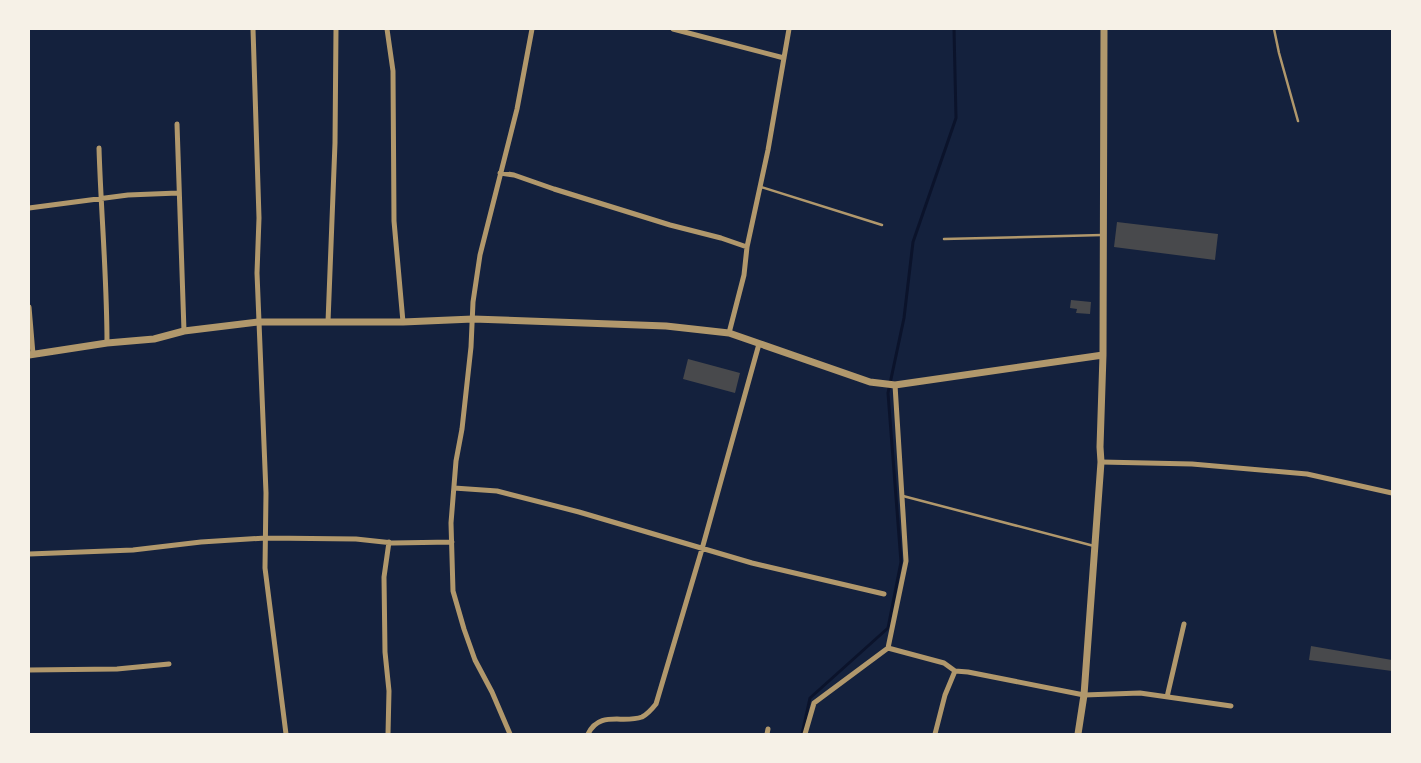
<svg xmlns="http://www.w3.org/2000/svg" width="1421" height="763" viewBox="0 0 1421 763" font-family="Mulish,sans-serif">
  <rect width="100%" height="100%" fill="#14213d"/>
  <g fill="none" stroke-linecap="round" stroke-linejoin="round">
    <path stroke="#0b132b" stroke-width="3" d="M802,734L810,698L888,628L901,562L888,393L904,318L913,242L956,118L954,29"/>
  </g>
  <path fill="#48494c" d="M1117,222L1218,234L1215,260L1114,247Z
    M1071,300L1091,302L1090,314L1076,313L1077,309L1070,308Z
    M688,359L740,373L735,393L683,379Z
    M1311,646L1392,660V671L1309,660Z"/>
  <g fill="none" stroke-linecap="round" stroke-linejoin="round">
    <path stroke="#b1986c" stroke-width="2.5" d="M1274,29L1279,53L1298,121
      M761,187L882,225
      M944,239L1102,235
      M903,496L1094,546"/>
    <path stroke="#b1986c" stroke-width="5" d="M253,29L259,218L257,273L266,493L265,568L286,734
      M387,29L393,71L394,221L403,322
      M673,29L784,58
      M177,124L184,331
      M99,148C101,213 107,278 107,343
      M500,173L514,175L554,189L670,225L721,238L747,247
      M29,208L128,195L178,193
      M29,307L33,354
      M328,322L335,143L336,29
      M729,333L744,275L747,247L768,150L789,29
      M1101,462L1192,464L1307,474L1392,493
      M454,488L497,491L579,512L752,563L884,594
      M29,554L133,550L201,542L266,538L356,539L393,543L452,542
      M888,648L944,663L955,671
      M29,670L117,669L169,664
      M1167,697L1184,624
      M388,734L389,691L385,652L384,577L389,542
      M510,734L492,692L475,660L464,629L453,591L451,523L456,461L462,429L471,347L473,302L480,255L517,109L532,29
      M588,734C600,710 622,724 642,717C648,714 652,709 656,704L702,549L759,344
      M767,734L768,729
      M805,734L814,703L888,648L906,561L895,385
      M935,734L945,695L955,671L968,672L1084,695L1140,693L1231,706"/>
    <path stroke="#b1986c" stroke-width="7" d="M29,355L107,343L154,339L184,331L258,322H403L473,319L666,326L729,333L870,382L895,385L1103,355
      M1078,734L1084,695L1101,462L1100,447L1103,355L1104,29"/>
  </g>
  <rect width="1421" height="763" fill="none" stroke="#f6f1e7" stroke-width="60"/>
</svg>
